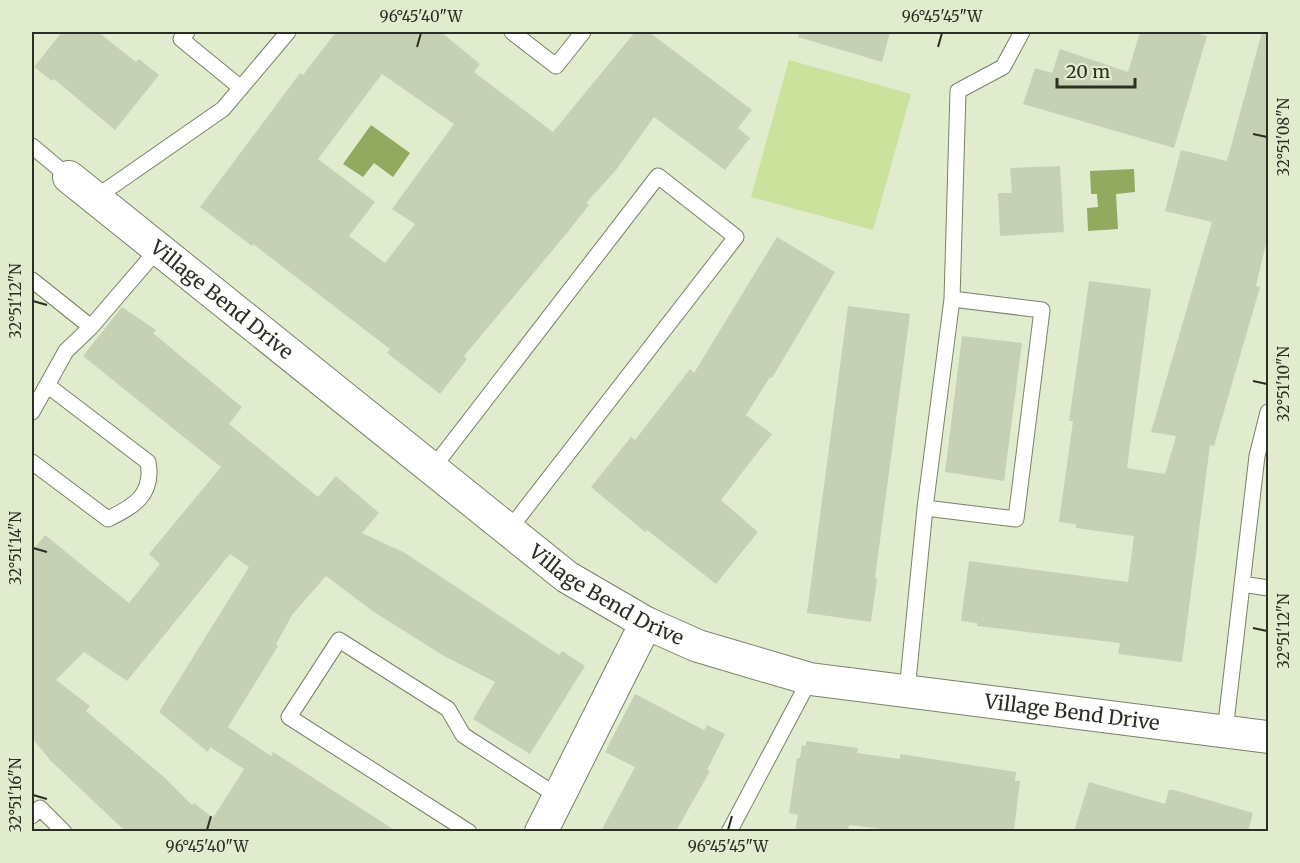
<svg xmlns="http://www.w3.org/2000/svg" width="1300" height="863" viewBox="0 0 1300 863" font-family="Merriweather,serif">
  <rect width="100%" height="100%" fill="#e1eccf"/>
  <path fill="#cae29b" d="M789,60L911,94L873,230L751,197Z"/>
  <path fill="#92a960" d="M371,125L410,153L393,177L374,163L363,177L343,164Z
    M1134,169L1135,192L1116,194L1118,229L1088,231L1087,208L1098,207L1097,194H1091L1090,171Z"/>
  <path fill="#c6d0b4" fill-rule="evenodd" d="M62,32H98L136,62L139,59L159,75L115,130L54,79L52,81L34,67Z
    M336,32H441L480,64L474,72L553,132L635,32H649L752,110L738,128L750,138L725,170L654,117L616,170L586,203L589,205L567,233L464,356L467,359L440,394L387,353L390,349L253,244L252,246L200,207L300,73L303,75ZM382,74L454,124L392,209L415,224L385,263L349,236L375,202L318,159Z
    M799,32H890L882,62L798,37Z
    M1140,32H1192L1207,36L1174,148L1023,104L1035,68L1052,73L1060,49L1128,72Z
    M1262,32L1269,33V231L1256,286L1260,287L1214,446L1210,445L1182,662L1118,654L1120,643L977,626V623L961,621L969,561L1128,582L1134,536L1076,528V524L1059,522L1073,421H1069L1089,281L1151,289L1127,468L1165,474L1176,436L1151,432L1212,222L1165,211L1181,150L1227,161Z
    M1060,166L1064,232L1000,236L998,193H1012L1010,168Z
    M777,237L835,272L772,378L770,377L746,415L772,434L721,500L758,532L716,584L647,530L645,532L591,487L631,437L635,440L690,369L694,373Z
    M848,306L910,314L875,578H877L871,622L807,613Z
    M122,307L156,330L153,333L242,407L229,424L318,497L336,476L379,513L362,533L405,553L559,655L562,651L585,666L530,754L473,719L495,682L444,656L374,612L326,576L292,615L276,644L278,646L228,727L271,756L273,752L396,831H125L51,761L32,738V551L45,535L129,603L160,564L149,554L221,467L83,356ZM230,554L249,567L159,712L208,752L210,747L244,769L213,818L194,803L192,805L165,778L86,711L90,706L56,680L84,652L127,681Z
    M962,336L1022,343L1004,481L945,472Z
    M635,694L704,730L707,725L725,734L707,770L710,771L676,831H601L635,767L605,752Z
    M806,741L858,748L857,753L900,759V754L1016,772L1015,781H1020L1014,831H899L849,825L848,831H795L798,815L789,813L797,758H800L802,745L806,746Z
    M1089,782L1165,804L1169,790H1174L1253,813L1248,831H1074Z"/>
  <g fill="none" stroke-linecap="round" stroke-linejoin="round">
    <defs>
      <path id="service" d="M187,32L181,39L241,88
        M512,32L556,66L583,32
        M32,146L69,177
        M95,198L223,109L288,32
        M32,280L91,327
        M32,412L66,351L91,327L158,249
        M32,462L108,519C134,506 154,495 148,462L47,385
        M432,469L658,176L736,237L508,531
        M925,508L1016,519L1042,310L952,299
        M1242,584L1268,588
        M907,691L925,508L952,299L958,91L1003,67L1022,32
        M1225,731L1257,456L1268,412
        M32,816L40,808L64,832
        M469,832L289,717L339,640L448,709L463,735L559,797
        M729,832L810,679"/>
      <g id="minor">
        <path id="s1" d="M69,177L567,577L646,623L698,646L810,679L1268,737"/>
        <path d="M541,832L646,623"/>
      </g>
    </defs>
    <use href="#service" stroke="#798268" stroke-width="17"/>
    <use href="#minor" stroke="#798268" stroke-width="34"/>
    <use href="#service" stroke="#fff" stroke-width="15"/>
    <use href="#minor" stroke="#fff" stroke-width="32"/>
  </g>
  <path fill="none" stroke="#2a2e23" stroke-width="2" d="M417,47L421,33M938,47L942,33M1253,134L1267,137M33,301L47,305M1253,381L1267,384M33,548L47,552M1253,628L1267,631M33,795L47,799M207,830L211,816M728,830L732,816"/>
  <g text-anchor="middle" stroke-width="4.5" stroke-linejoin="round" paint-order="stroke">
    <g font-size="20" fill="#2a2e23" stroke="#e1eccf">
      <text dy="7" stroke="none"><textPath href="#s1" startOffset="196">Village Bend Drive</textPath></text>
      <text dy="7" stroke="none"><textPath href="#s1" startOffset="682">Village Bend Drive</textPath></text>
      <text dy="7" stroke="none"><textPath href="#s1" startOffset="1168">Village Bend Drive</textPath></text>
    </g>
  </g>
  <rect width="1300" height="863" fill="none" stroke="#e1eccf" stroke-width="66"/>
  <path d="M1057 78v9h78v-9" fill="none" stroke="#2a2e23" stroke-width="3"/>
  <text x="1066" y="78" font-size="18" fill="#2a2e23" stroke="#e1eccf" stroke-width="4.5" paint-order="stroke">20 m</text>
  <rect x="33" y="33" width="1234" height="797" fill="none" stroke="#2a2e23" stroke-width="2"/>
  <g font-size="15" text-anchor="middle" fill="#2a2e23">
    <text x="421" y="22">96°45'40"W</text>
    <text x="942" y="22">96°45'45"W</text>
    <text transform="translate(1284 137) rotate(-90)" y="5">32°51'08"N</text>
    <text transform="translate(16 301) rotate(-90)" y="5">32°51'12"N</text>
    <text transform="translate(1284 384) rotate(-90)" y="5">32°51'10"N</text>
    <text transform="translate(16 548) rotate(-90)" y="5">32°51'14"N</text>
    <text transform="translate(1284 631) rotate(-90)" y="5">32°51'12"N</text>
    <text transform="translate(16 795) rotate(-90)" y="5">32°51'16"N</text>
    <text x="207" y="852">96°45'40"W</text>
    <text x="728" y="852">96°45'45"W</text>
  </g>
</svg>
